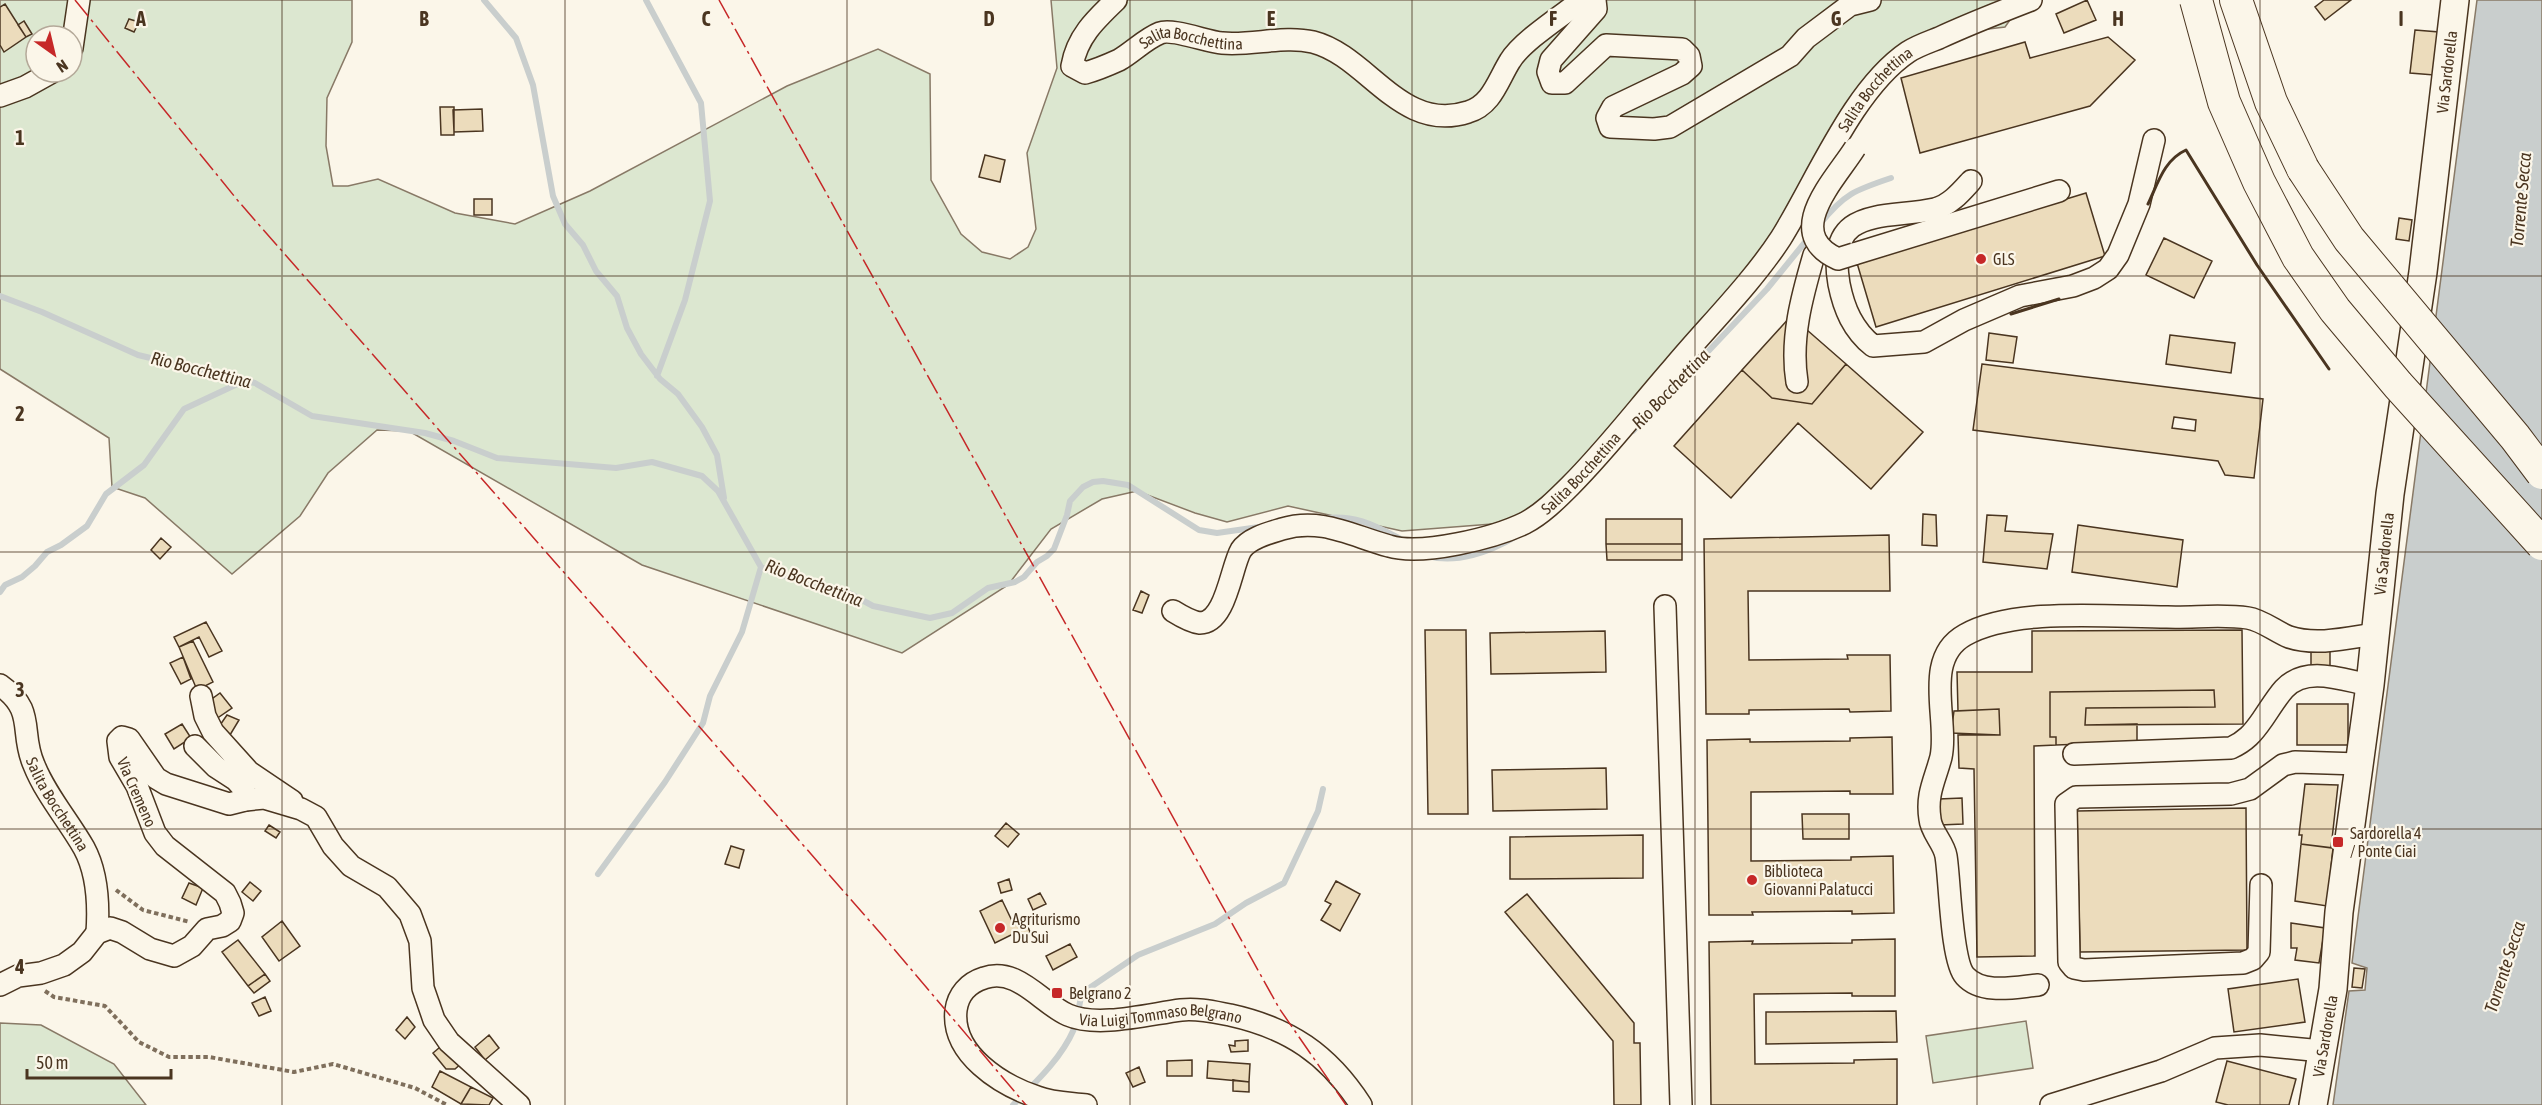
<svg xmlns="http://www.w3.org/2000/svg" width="2542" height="1105" viewBox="0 0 2542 1105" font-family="'Asap Condensed',sans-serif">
  <rect width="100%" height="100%" fill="#fbf6e9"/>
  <path fill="#dce7d0" stroke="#887966" stroke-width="1.5" fill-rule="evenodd" d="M0,0H352V42L327,98L326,146L333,186H348L378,179L455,213L515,224L590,191L787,86L878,49L930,74L931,180L961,234L982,252L1010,259L1028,247L1036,229L1027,153L1057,68L1051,0H2024L2005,27L1963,32L1877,69L1770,242L1590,458L1518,522L1402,531L1288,506L1227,522L1195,513L1137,491L1102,499L1051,529L1008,585L902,653L642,565L409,431L377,430L328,473L300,516L232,574L145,498L112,487L109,438L0,369ZM36,36H72V72H36Z
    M2026,1021L2033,1068L1933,1083L1926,1036Z
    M0,1023L41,1025L114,1064L146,1105H0Z"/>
  <path fill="#c9cecd" stroke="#887966" stroke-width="1.5" d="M2477,0H2542V1105H2333L2349,991L2365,990L2367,968L2352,963Z"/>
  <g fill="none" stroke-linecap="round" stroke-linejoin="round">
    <path stroke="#c9cecd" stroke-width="6" d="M484,0L516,38L533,85L553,196L565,224L583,245L596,271L617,296L627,328L641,354L660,379L678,394L702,427L717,455L724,498
      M646,0L701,103L710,201L685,300L657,376
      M1820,224C1844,194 1855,190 1891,178
      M0,296L42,312L138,355L255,383L312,416L425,433L454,441L497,458L616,468L652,462L702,476L718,491L761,567L811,586L849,593L873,606L930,618L952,613L988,588L1015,582L1024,577L1037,562L1047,556L1054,549L1067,515L1070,501L1083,487L1093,482L1103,481L1128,485L1199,530L1217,533L1259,527
      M1633,431L1767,289L1810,236
      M1326,518C1358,515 1375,526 1403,540
      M1428,556C1456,564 1490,552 1515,537
      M0,592L5,585L22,577L35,566L47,552L61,545L87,526L106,494L144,465L184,409L246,380
      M598,874L665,782L703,723L710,696L742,632L761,567
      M1013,1105C1035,1083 1061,1059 1074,1029C1078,1018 1079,1004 1082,993L1138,955L1215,924L1246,903L1284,883L1318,811L1323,789"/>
  </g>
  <path fill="#ecdcbc" stroke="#4a3520" stroke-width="1.5" fill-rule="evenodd" d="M2087,0L2096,20L2064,33L2056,14Z
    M2324,0H2351L2325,20L2315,7Z
    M5,4L26,37L4,52L0,45V7Z
    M129,19L139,22L134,32L125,28Z
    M24,21L32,34L26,37L18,25Z
    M2415,30L2439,32L2434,75L2410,73Z
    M2108,37L2135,60L2090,106L1920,153L1901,78L2025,42L2030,58Z
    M440,107H454V135H441Z
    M482,109L483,131L454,132L453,110Z
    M985,155L1005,160L1000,182L979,177Z
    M2086,193L2105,256L1876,327L1857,263Z
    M474,199H492V215H474Z
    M2399,218L2412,220L2409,241L2396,239Z
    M2164,238L2212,261L2194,298L2146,275Z
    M1791,316L1846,364L1812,404L1772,398L1742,370Z
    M1989,333L2017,337L2013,363L1986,360Z
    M2170,335L2235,343L2231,373L2166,364Z
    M1846,364L1923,432L1871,489L1798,423L1731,498L1674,446L1742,370L1772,398L1812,404Z
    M1982,364L2263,399L2254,478L2225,475L2218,461L1973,430ZM2174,417L2196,420L2195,431L2172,428Z
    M1923,514L1936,515L1937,546L1922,545Z
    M1987,515L2007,516L2005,531L2053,534L2047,569L1983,562Z
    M1606,519H1682V544H1606Z
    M2078,525L2183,540L2177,587L2072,572Z
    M1889,535L1890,591H1748L1749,660L1848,659L1847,655H1890L1891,711L1850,712L1849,709L1749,710V714H1706L1704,539Z
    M161,538L171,547L160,559L151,550Z
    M1606,544H1682V560H1607Z
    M1141,591L1149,595L1142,613L1133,610Z
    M206,622L222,651L209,657L199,637L179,647L174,637Z
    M1425,630H1466L1468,814H1428Z
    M2242,630L2243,724L2085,725L2086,708L2215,707L2214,690L2050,692V737H2056V745L2034,746L2035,956L1977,957L1974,769L1959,768L1958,735H2000L1999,709L1958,711L1957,672H2032V631Z
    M1605,631L1606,672L1491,674L1490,633Z
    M193,641L213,682L197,690L179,647Z
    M2311,649H2330V669H2311Z
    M183,657L191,679L181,684L170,663Z
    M2214,690L2215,707L2086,708L2085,725L2137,724V742L2056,745V737H2050V692Z
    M220,693L232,708L216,719L205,704Z
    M2297,704H2348V745H2297Z
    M1999,709L2000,735L1951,733L1954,711Z
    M227,715L239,720L230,735L218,728Z
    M182,724L191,738L174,749L165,734Z
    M1892,737L1893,794H1850V791L1751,792V861L1851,860V857L1893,856L1894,913L1852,914V911L1752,912L1753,915H1709L1707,740L1750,739V742L1850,741V738Z
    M1606,768L1607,809L1493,811L1492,770Z
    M2305,784L2338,785L2331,848L2301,844L2302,835H2299Z
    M1962,798L1963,824L1940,825L1939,799Z
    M2246,808L2247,950L2080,952L2077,811Z
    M1802,814H1849V839H1803Z
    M1006,823L1019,834L1008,847L995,836Z
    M269,825L280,832L276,838L265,831Z
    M1643,835V878L1510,879V837Z
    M2301,844L2333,848L2327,906L2295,901Z
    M731,846L744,850L739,868L725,864Z
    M1009,879L1012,890L1001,893L998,883Z
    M1336,881L1360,894L1340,931L1321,920L1331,904L1325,901Z
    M250,882L261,891L253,901L242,892Z
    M189,883L203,888L196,905L182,898Z
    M1040,893L1046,904L1033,910L1028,899Z
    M1527,894L1634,1023V1043H1640L1641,1105H1614L1613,1041L1505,912Z
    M1002,900L1014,925L1025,920L1030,932L1016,939L1013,934L995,943L980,911Z
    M282,921L300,946L279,961L262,937Z
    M2291,923L2325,928L2319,963L2295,960L2297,948H2291Z
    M1895,939V996H1852V993L1754,994L1755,1064L1854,1063V1060L1897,1059V1105H1711L1709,942L1753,941L1752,944L1852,943V940Z
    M238,940L265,974L248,986L222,952Z
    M1070,944L1077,957L1053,970L1046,956Z
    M2354,968L2365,969L2362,988L2352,987Z
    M265,974L270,981L254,993L248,986Z
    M2298,979L2305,1022L2234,1032L2228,989Z
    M265,997L271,1011L259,1016L252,1003Z
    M1896,1011L1897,1042L1766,1044V1012Z
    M407,1017L415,1027L405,1039L396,1030Z
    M489,1035L499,1048L485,1060L475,1047Z
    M1248,1040V1051L1231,1052L1229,1045L1235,1046V1041Z
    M446,1042L463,1062L455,1069H446L433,1053Z
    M1192,1060V1076H1167V1061Z
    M1208,1061L1250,1064L1249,1082L1207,1078Z
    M2227,1061L2296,1079L2289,1105H2228L2216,1102Z
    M1139,1067L1145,1082L1133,1087L1126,1073Z
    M440,1071L471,1087L461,1104L432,1087Z
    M1233,1080L1249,1082V1092L1233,1091Z
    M471,1087L493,1098L489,1105L461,1104Z"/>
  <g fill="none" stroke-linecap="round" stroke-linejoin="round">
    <defs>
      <g id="minor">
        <path id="s1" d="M1116,0C1095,20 1077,37 1072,66L1085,73C1096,70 1108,65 1119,60C1133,52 1145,39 1160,33C1172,28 1208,42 1222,43C1252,46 1284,35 1313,42C1368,56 1401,134 1468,112C1492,105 1498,80 1510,61C1522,41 1563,15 1582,0"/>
        <path d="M1595,0L1596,9L1551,60L1548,72L1552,83H1565L1606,45L1682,49L1689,56L1691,66L1682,74L1613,107L1607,118L1610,127L1654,129L1670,127L1790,56L1806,38L1850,5L1870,0"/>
        <path d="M72,48L79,0"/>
        <path d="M0,96L25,87L52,72"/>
        <path d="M1971,181C1961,192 1950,205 1935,209C1886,220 1825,204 1839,284C1844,309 1853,330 1873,346L1924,342L1964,320L2020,296L2073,286L2094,278L2108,269L2118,255L2139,204L2154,140"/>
        <path d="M1854,254L2059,191"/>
        <path d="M1797,382C1790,339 1802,296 1814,255L1820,248"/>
        <path d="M1665,606L1681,1105"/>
        <path id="s2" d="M1173,611C1181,616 1191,622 1200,623C1226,623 1231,567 1241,550C1249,538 1269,533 1282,529C1321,517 1352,536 1389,546C1422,556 1494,538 1525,523C1542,514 1556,500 1570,486C1607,449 1638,408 1673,368C1708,326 1751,284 1781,238C1816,182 1853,89 1908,52C1917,46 1929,42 1939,38C1969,24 2000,12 2031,0"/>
        <path id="s3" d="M0,685C37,711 19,732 34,765C46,795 68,820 84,848C97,872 99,905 97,933"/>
        <path d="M201,696L205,716L213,732L249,772L292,801"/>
        <path d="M195,746L216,767L236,780L244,789L245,800"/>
        <path d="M2074,754L2231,748C2246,741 2253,733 2262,720C2269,710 2276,698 2284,689C2306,665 2343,680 2370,685"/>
        <path d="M2261,885L2259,952L2253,959L2243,963L2084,970L2074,968L2069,962L2066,804L2076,797L2231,794L2250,789L2283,765L2295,762L2359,764"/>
        <path d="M0,985L18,976L41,973L64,965L82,952L97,933L110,928L122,932L150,949L174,956L192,946L207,929L222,926L230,921L233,913L230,903L225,893L165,846L155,833L137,786L120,757L118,741L122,737L129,739L156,778L166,784L229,804L245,800L264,798L301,809L316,817L333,846L351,866L387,887L410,914L420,941L423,988L434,1020L449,1042L519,1105"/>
        <path d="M2038,985C2016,987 1982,995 1965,976C1951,961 1950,880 1946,856C1944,843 1931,832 1930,819C1926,794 1935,780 1941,757C1949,719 1922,659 1965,635C2014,607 2110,617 2167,617C2193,618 2222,614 2248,618C2262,620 2276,632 2289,637C2316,646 2348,638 2375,634"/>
        <path id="s4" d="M1086,1105C1070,1103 1052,1103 1037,1097C1001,1085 951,1054 956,1010C958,995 968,983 984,978C1017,966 1042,1004 1068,1015C1098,1028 1149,1014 1181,1010C1198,1008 1214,1012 1230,1015C1289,1028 1328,1054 1361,1105"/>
        <path d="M2051,1105L2161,1071L2215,1048L2260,1045L2322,1051"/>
      </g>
      <g id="major">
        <path id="s5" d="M2313,1105L2333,989L2339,912L2370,685L2390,494L2423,272L2455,0"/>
      </g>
      <path id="highway" d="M2236,0L2271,102L2303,169"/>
    </defs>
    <use href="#minor" stroke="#4a3520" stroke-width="24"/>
    <use href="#major" stroke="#4a3520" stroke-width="30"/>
    <use href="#highway" stroke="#4a3520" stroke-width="34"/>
    <path stroke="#7f6f5c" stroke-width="4" stroke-dasharray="4.5 3" stroke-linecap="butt" d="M116,890L143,910L190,922
      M45,991L54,997L105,1006L139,1042L169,1057H209L294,1072L333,1064L415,1088L447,1105"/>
    <use href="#minor" stroke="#fbf6e9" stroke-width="21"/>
    <use href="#major" stroke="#fbf6e9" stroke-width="27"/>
    <use href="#highway" stroke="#fbf6e9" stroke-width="32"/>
    <defs>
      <path id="minor-bridge" d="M1854,254L1838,259C1781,233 1835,180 1855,148"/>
      <path id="highway-bridge" d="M2196,0L2224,102L2259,182L2298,257L2335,310L2398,385L2542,544
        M2303,169L2349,239L2515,437L2542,473"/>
    </defs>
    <use href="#minor-bridge" stroke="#4a3520" stroke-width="24" stroke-linecap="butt"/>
    <use href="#highway-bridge" stroke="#4a3520" stroke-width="34" stroke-linecap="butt"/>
    <use href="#minor-bridge" stroke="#fbf6e9" stroke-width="21"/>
    <use href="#highway-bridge" stroke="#fbf6e9" stroke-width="32"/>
    <path stroke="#4a3520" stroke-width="3" d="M2148,204C2158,183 2164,160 2186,150L2257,265L2329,369
      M2011,314L2059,299"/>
    <path stroke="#c62828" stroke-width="1.5" stroke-dasharray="21 4.5 3 4.5" stroke-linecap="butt" d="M75,0L239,202L882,935L1026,1105
      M719,0L1279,1008L1346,1105"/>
  </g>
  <path fill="none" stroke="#4a3520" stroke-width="1.5" stroke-opacity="0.55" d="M282,0V1105M565,0V1105M847,0V1105M1130,0V1105M1412,0V1105M1695,0V1105M1977,0V1105M2260,0V1105M0,276H2542M0,552H2542M0,829H2542"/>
  <g fill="#c62828" stroke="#fbf6e9" stroke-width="2">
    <circle cx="1981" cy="259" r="6"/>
    <rect x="2332" y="836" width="12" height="12" rx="3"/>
    <circle cx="1752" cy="880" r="6"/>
    <circle cx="1000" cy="928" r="6"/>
    <rect x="1051" y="987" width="12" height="12" rx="3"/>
  </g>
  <g text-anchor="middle" stroke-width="4.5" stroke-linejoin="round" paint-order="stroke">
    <g font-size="16" fill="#4a3520" stroke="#fbf6e9">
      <text dy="6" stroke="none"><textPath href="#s1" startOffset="212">Salita Bocchettina</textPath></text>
      <text dy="6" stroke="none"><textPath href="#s5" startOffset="1042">Via Sardorella</textPath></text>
      <text dy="6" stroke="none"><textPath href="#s2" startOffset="976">Salita Bocchettina</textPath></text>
      <text dy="6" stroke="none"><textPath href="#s2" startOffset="490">Salita Bocchettina</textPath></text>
      <text dy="6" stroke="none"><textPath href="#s5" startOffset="556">Via Sardorella</textPath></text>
      <text transform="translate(137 792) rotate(66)" y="6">Via Cremeno</text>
      <text dy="6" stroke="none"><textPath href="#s3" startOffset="136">Salita Bocchettina</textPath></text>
      <text dy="6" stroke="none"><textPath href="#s4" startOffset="412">Via Luigi Tommaso Belgrano</textPath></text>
      <text dy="6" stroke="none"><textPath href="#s5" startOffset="70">Via Sardorella</textPath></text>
    </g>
    <g font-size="16" fill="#4a3520" stroke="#fbf6e9" text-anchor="start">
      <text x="1993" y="265">GLS</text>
      <text x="2350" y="839">Sardorella 4<tspan x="2350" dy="18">/ Ponte Ciai</tspan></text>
      <text x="1764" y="877">Biblioteca<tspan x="1764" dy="18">Giovanni Palatucci</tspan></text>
      <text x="1012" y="925">Agriturismo<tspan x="1012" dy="18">Du Suì</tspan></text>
      <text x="1069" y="999">Belgrano 2</text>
    </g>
    <g font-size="18" font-style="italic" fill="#4a3520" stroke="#fbf6e9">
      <text transform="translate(2521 200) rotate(-85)" y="6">Torrente Secca</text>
      <text transform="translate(201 370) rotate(14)" y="6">Rio Bocchettina</text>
      <text transform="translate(1671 389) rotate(-46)" y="6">Rio Bocchettina</text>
      <text transform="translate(814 583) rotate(21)" y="6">Rio Bocchettina</text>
      <text transform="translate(2505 967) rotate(-72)" y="6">Torrente Secca</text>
    </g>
  </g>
  <g font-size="20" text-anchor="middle" font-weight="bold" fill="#4a3520" stroke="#fbf6e9" stroke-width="4.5" stroke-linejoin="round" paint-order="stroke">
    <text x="141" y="26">A</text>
    <text x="424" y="26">B</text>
    <text x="706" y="26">C</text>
    <text x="989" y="26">D</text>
    <text x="1271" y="26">E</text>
    <text x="1553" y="26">F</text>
    <text x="1836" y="26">G</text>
    <text x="2118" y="26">H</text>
    <text x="2401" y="26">I</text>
    <text x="20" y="145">1</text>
    <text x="20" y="421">2</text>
    <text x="20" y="697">3</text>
    <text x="20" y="974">4</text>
  </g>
  <g transform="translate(54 54) rotate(146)"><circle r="28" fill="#fbf6e9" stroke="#b4a999" stroke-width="1.5"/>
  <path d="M0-4.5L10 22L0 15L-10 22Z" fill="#c62828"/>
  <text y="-9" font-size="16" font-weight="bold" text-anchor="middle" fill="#4a3520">N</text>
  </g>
  <path d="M27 1069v9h144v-9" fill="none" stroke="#4a3520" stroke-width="3"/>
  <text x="36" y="1069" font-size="18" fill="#4a3520" stroke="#fbf6e9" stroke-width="4.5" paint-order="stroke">50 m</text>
</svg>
